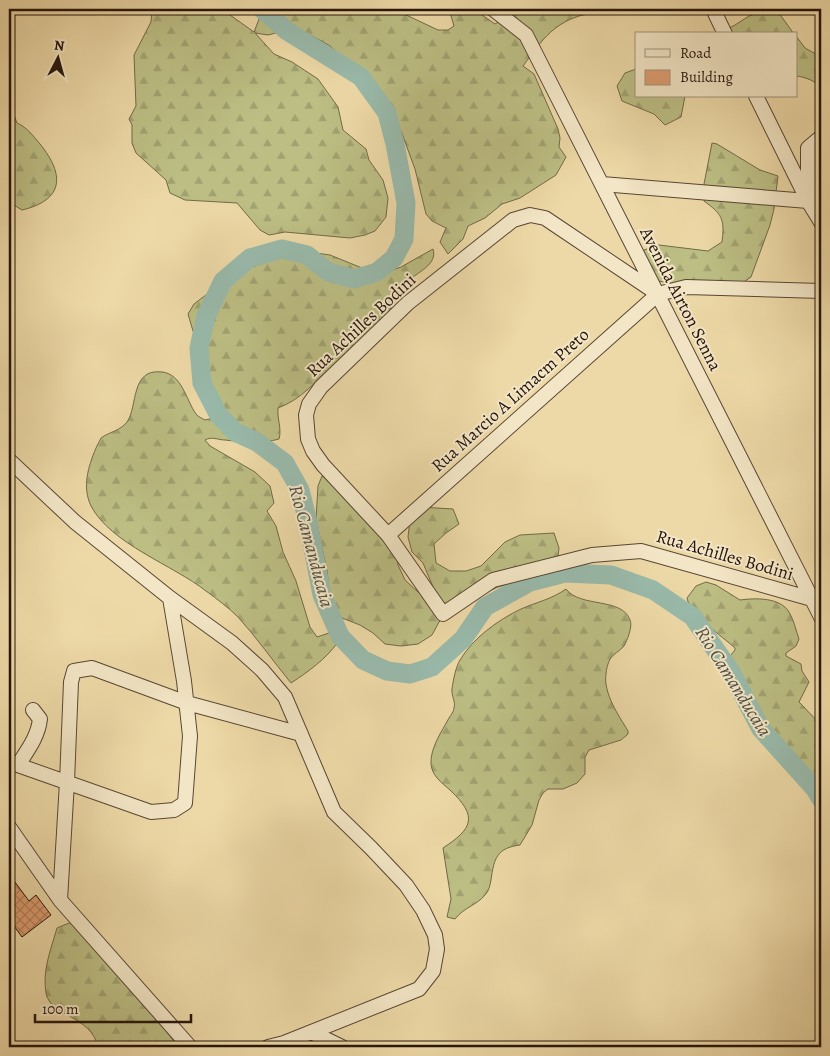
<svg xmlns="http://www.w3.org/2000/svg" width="830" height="1056" viewBox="0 0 830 1056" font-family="Alegreya,serif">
  <defs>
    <pattern id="forest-firs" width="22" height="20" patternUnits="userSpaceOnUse" patternTransform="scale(1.25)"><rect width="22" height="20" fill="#bcbe84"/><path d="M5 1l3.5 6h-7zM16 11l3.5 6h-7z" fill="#a1a271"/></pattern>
    <pattern id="building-cross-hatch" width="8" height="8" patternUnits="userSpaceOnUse" patternTransform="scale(1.25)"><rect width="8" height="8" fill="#dd9d6f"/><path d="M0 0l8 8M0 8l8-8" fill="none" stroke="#b37f5a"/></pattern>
  </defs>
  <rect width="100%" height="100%" fill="#edd9a7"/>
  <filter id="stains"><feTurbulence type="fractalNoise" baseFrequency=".004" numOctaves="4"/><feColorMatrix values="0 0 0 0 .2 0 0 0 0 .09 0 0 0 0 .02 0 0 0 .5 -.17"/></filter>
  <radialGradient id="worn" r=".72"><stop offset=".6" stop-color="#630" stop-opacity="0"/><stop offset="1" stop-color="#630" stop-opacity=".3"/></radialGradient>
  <path fill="url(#forest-firs)" stroke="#716a48" d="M152,9H229L230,15L254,32L263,9H384L404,14L438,30H448L454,26L449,9L476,11L495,24L522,9H610C600,13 588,13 579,16C551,25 540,43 523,66L534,74L558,129L560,138L559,147L566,157L556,175L520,198L502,204L485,218L468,226L463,239L448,254L440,242L446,228L432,221L426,214L415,169L401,131L391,111L371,84L330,46L305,32L287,30L268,35L255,33L274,54L292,62L318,79L338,107L343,130L366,149L369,160L383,180L388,198L386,217L375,231L365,235L350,238L285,232L269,235L260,230L237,203L185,200L170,193L166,180L136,153L132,143V125L129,119L136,106L134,55L151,22Z
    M769,9H776L794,34H717L735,25L749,16Z
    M796,36L805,48L821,57V89C817,81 805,77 796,76Z
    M636,69V96H685L681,117L665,125L654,114L622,101L617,86L625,73Z
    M9,102L17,123C28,128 33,136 40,144C65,175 64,200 22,210L9,202Z
    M712,143L717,144L760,170L778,176L774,209L770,225L751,277L738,286L671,284L655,280L642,268L644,250L659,245L708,251L722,242C725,219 722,214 704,201V184Z
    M821,153V223L812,201V182Z
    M433,249C438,265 417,272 407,282C399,290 396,302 389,311C372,332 354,345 334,364C316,381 302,399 278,408C277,419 282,429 279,439C262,444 242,442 225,440C218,440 212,436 205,440L210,446L255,472L270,486L274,503L267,511L276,526L283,552L296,581L310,627L317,637L329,633L338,638V642C326,659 308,672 291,683C273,661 257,638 238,617C229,608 217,599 206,591C173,565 111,544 91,506C82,487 88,467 96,448C98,445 99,441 101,438C109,432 120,431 127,422C138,407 130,368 162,372C182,374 186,400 196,414C198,417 202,418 205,420L213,418L214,402L188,314L194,304L235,273L278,258L309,252L330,255L367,270L384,273L401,267Z
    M322,476L343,489L396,548L398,565L405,580L418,592L436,594L423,563L412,552L408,537L410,520L420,507L453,509L459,524L446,533L434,544L436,563L450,571H466L481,566L505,542L520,535L554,533L559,548L557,565L545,576L528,578L498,587L452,608L439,622L432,635L418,644L401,646L385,644L373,633L360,625L342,618L331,605L327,571L316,519L318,486Z
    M706,582L716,585L740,600C755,598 780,597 789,612C794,620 796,631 799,639L796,646L786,653V656L801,664L802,671L809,682L799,702L821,725V803L814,793L779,762L770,748L753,712L736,684L730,656L735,650V648C722,636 690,615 687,598L696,586Z
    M566,589C580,608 622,597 630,620C633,626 627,641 624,646C620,651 613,654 610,659C608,663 606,670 606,674C603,693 619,716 628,731V734L621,740L589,750L585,757V774L577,783L563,789H548L543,793L539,800L532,825L520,845C497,848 494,858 491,880C490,885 489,891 485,895C477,905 463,908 455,919L447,917L451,899L443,848C472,829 479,817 450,790C442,783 432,776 431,764C430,748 442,731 449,718C451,715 454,711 454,708C456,702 451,695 452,689C453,681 456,666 460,660C473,638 498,620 521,609C537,602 552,599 566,589Z
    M74,921L159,1016L167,1032L178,1047H98C91,1015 50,1017 46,993C42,971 51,949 57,928Z"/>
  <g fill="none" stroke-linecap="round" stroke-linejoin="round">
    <path stroke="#99baab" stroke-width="19" d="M262,9L287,31L361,77L387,113L395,144L406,203L404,239L394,258L377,272L354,279L328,272L307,255L282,249L250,258L223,281L206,316L199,348L202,383L218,414L235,432L257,442L285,463L300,490L308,522L322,595L340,636L363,660L387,671L410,674L432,667L463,639L485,607L530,582L565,573L611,575L653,590L693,617L731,672L761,729L815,789L821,799"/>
  </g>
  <path fill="url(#building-cross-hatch)" stroke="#26150d" d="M9,874L29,901L36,895L51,915L22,937L9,919V915L15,911L9,903Z"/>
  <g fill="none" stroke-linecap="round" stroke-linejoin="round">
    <defs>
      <path id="minor" d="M493,9L526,35L821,617
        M713,9L725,34
        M756,96L808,201L821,222
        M602,184L808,201
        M808,198V148L821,137
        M658,294L545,218L530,215L513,220L408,303L321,387L309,404L306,415L308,439L313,451L323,465L388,535L443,614L493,580L592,555L641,551L812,599
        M9,460L75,522L170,598L232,643L262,670L285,697L334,812L371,848L406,885L423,910L435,935L437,949L433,971L419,989L284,1043L268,1047
        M388,535L658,294L686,287L821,291
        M9,762L151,812L174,810L185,803L190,736L184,681L170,598
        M18,765C27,751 38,737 40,719L33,710
        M9,827L60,900L190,1047
        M60,900L67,782L71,682L74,671L92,668L187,703L301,734
        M311,1032L342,1047"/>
    </defs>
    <use href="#minor" stroke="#584634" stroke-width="16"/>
    <use href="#minor" stroke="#f3e6c6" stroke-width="14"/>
  </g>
  <g text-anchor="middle" stroke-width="4" stroke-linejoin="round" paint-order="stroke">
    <g font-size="18" fill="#26150d" stroke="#f3e6c6">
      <text transform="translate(681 299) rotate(63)" y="6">Avenida Airton Senna</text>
      <text transform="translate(361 325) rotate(-43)" y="6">Rua Achilles Bodini</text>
      <text transform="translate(510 400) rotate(-42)" y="6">Rua Marcio A Limacm Preto</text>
      <text transform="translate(725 555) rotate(16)" y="6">Rua Achilles Bodini</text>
    </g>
    <g font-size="19" font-style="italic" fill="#4e4f44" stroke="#f3e6c6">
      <text transform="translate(312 546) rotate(75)" y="7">Rio Camanducaia</text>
      <text transform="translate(734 681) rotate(58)" y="7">Rio Camanducaia</text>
    </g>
  </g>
  <rect width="830" height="1056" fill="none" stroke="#edd9a7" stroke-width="30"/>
  <rect x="10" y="10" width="810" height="1036" fill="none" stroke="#26150d" stroke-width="2.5"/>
  <rect x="15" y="15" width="800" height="1026" fill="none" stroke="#26150d"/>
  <rect x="635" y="32" width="162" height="65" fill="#f3e6c6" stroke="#a1927c"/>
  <rect x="645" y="49" width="25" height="8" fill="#f3e6c6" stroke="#a1927c"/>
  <text x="680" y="58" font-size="15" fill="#26150d">Road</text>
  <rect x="645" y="70" width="25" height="15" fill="#dd9d6f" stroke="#a1927c"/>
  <text x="680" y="82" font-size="15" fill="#26150d">Building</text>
  <g transform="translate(58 58) rotate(6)" stroke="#f3e6c6" stroke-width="4" paint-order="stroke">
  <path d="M0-4L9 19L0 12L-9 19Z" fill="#26150d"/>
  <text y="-8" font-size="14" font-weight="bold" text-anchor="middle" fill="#26150d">N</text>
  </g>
  <path d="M35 1014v8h156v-8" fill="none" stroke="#26150d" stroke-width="2.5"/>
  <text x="42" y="1014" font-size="15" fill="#26150d" stroke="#f3e6c6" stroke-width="4" paint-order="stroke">100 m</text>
  <rect width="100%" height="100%" filter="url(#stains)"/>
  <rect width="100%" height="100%" fill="url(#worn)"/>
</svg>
